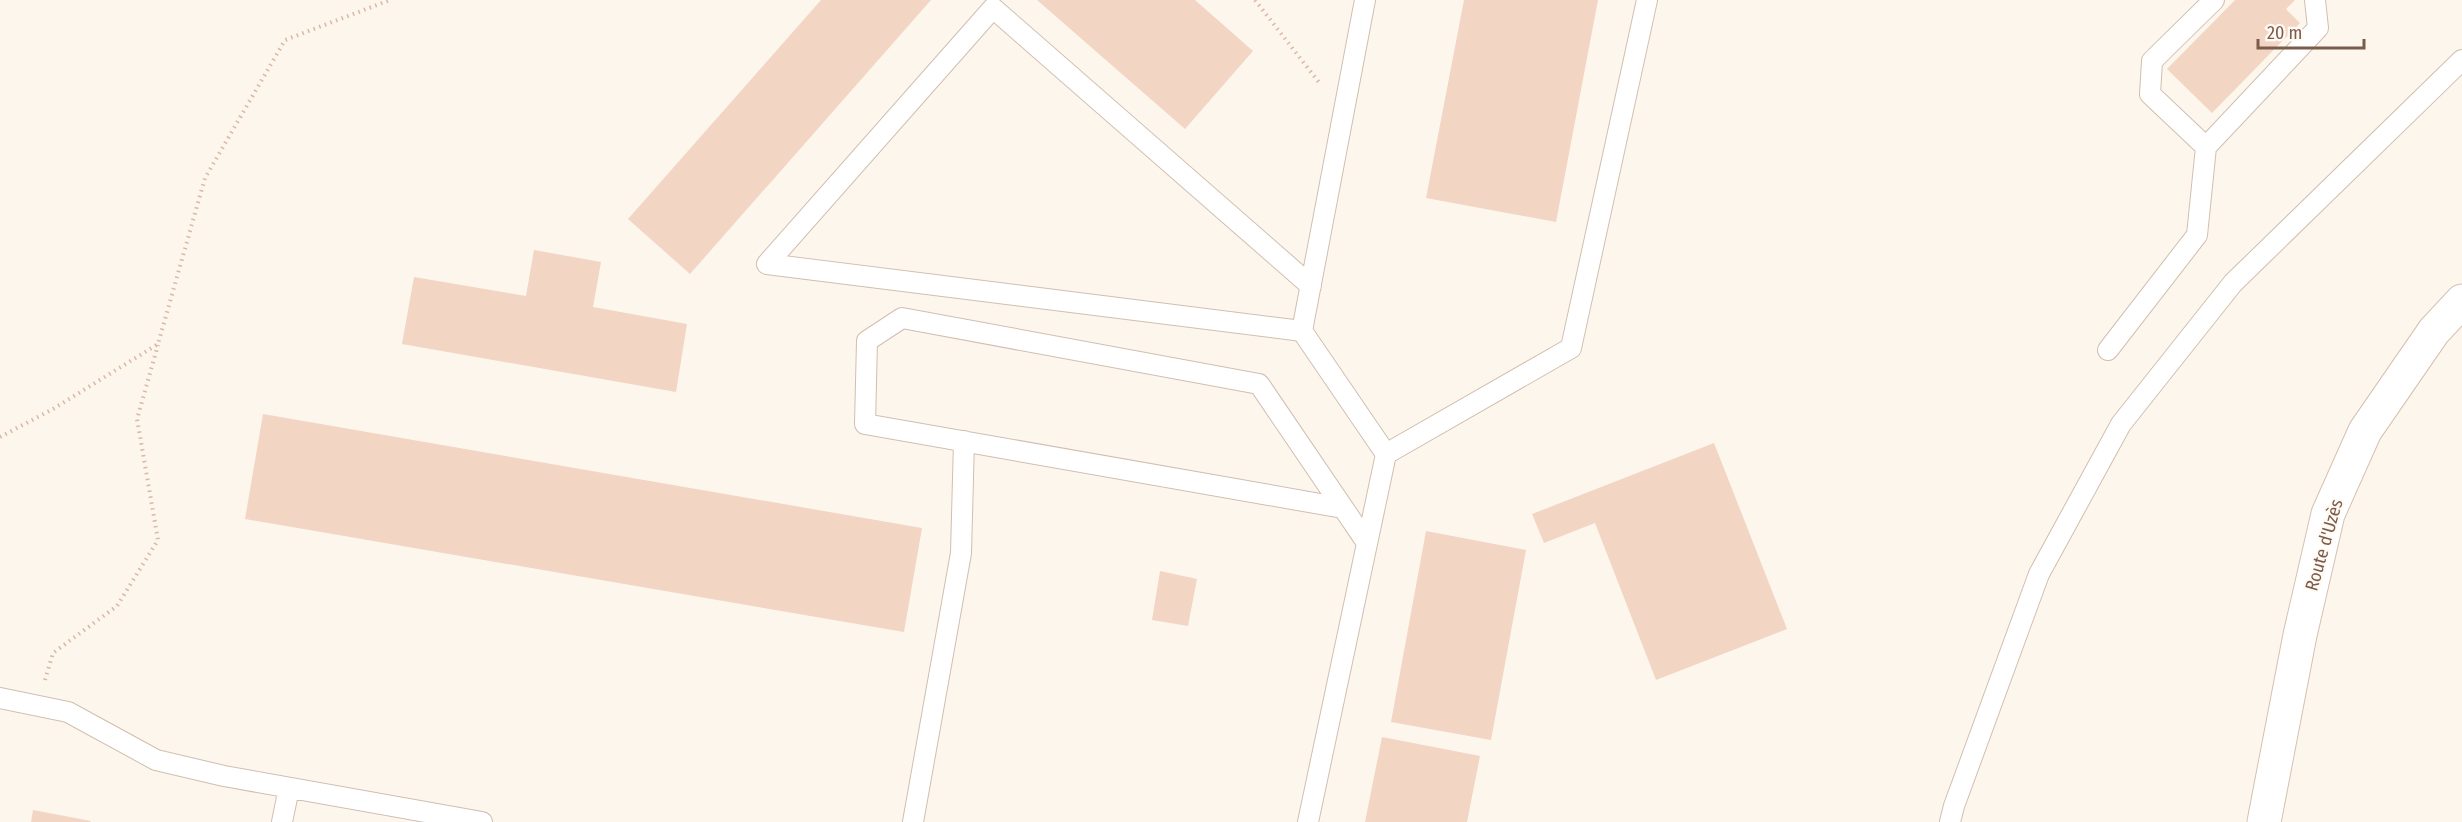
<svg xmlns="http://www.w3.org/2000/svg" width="2462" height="822" viewBox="0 0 2462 822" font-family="'Fira Sans Condensed',sans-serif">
  <rect width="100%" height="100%" fill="#fdf6ec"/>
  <path fill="#f3d5c3" d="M821,0H931L690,274L628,219Z
    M1037,0H1195L1253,51L1185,129Z
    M1464,0H1598L1556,222L1426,198Z
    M2235,0H2295L2286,9L2300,23L2212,113L2167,69Z
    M534,250L601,262L593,307L687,324L676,392L402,344L414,277L526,296Z
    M263,414L922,528L904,632L245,519Z
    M1714,443L1787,629L1656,680L1595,523L1544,543L1532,514Z
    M1426,531L1526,550L1491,740L1391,722Z
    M1160,571L1197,579L1188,626L1152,620Z
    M1382,737L1480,756L1467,822H1365Z
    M33,810L91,821L90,822H31Z"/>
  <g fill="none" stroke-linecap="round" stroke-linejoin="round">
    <defs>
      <path id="service" d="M2206,147L2150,94L2152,61L2214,0
        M1302,331L767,264L993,8L1311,286
        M2108,350L2197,235L2206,147L2318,28L2315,0
        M1386,454L1571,348L1647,0
        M1343,508L865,424L867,341L902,318L1259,384L1367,543
        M0,698L68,712L156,760L224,776L482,822
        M282,822L289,788
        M913,822L961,553L964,441
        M1308,822L1386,454L1302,331L1365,0
        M1950,822L1954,806L2039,574L2121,424L2233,283L2462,60"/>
      <path id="secondary" d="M2264,822L2300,635L2328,514L2365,431L2434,331L2462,301"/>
    </defs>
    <use href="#service" stroke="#d1beb0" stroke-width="22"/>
    <use href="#secondary" stroke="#d6c0b0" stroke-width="35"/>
    <path stroke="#d9b8a5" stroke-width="4" stroke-dasharray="1.5 4.5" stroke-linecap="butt" d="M1255,0L1321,85
      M0,437L53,409L158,344L205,178L285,40L390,0
      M45,680L53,653L117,606L158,540L137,419L158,345"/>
    <use href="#service" stroke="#fff" stroke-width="20"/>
    <use href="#secondary" stroke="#fff" stroke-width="33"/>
  </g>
  <g text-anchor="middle" stroke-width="4.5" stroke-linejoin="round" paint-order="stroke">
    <g font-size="18" fill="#7a5c4d" stroke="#fffaf3">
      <text transform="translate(2324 545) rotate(-74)" y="6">Route d'Uzès</text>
    </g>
  </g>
  <path d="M2258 39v9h106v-9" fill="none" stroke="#7a5c4d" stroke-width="3"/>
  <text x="2267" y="39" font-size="18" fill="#7a5c4d" stroke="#fffaf3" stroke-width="4.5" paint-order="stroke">20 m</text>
</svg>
